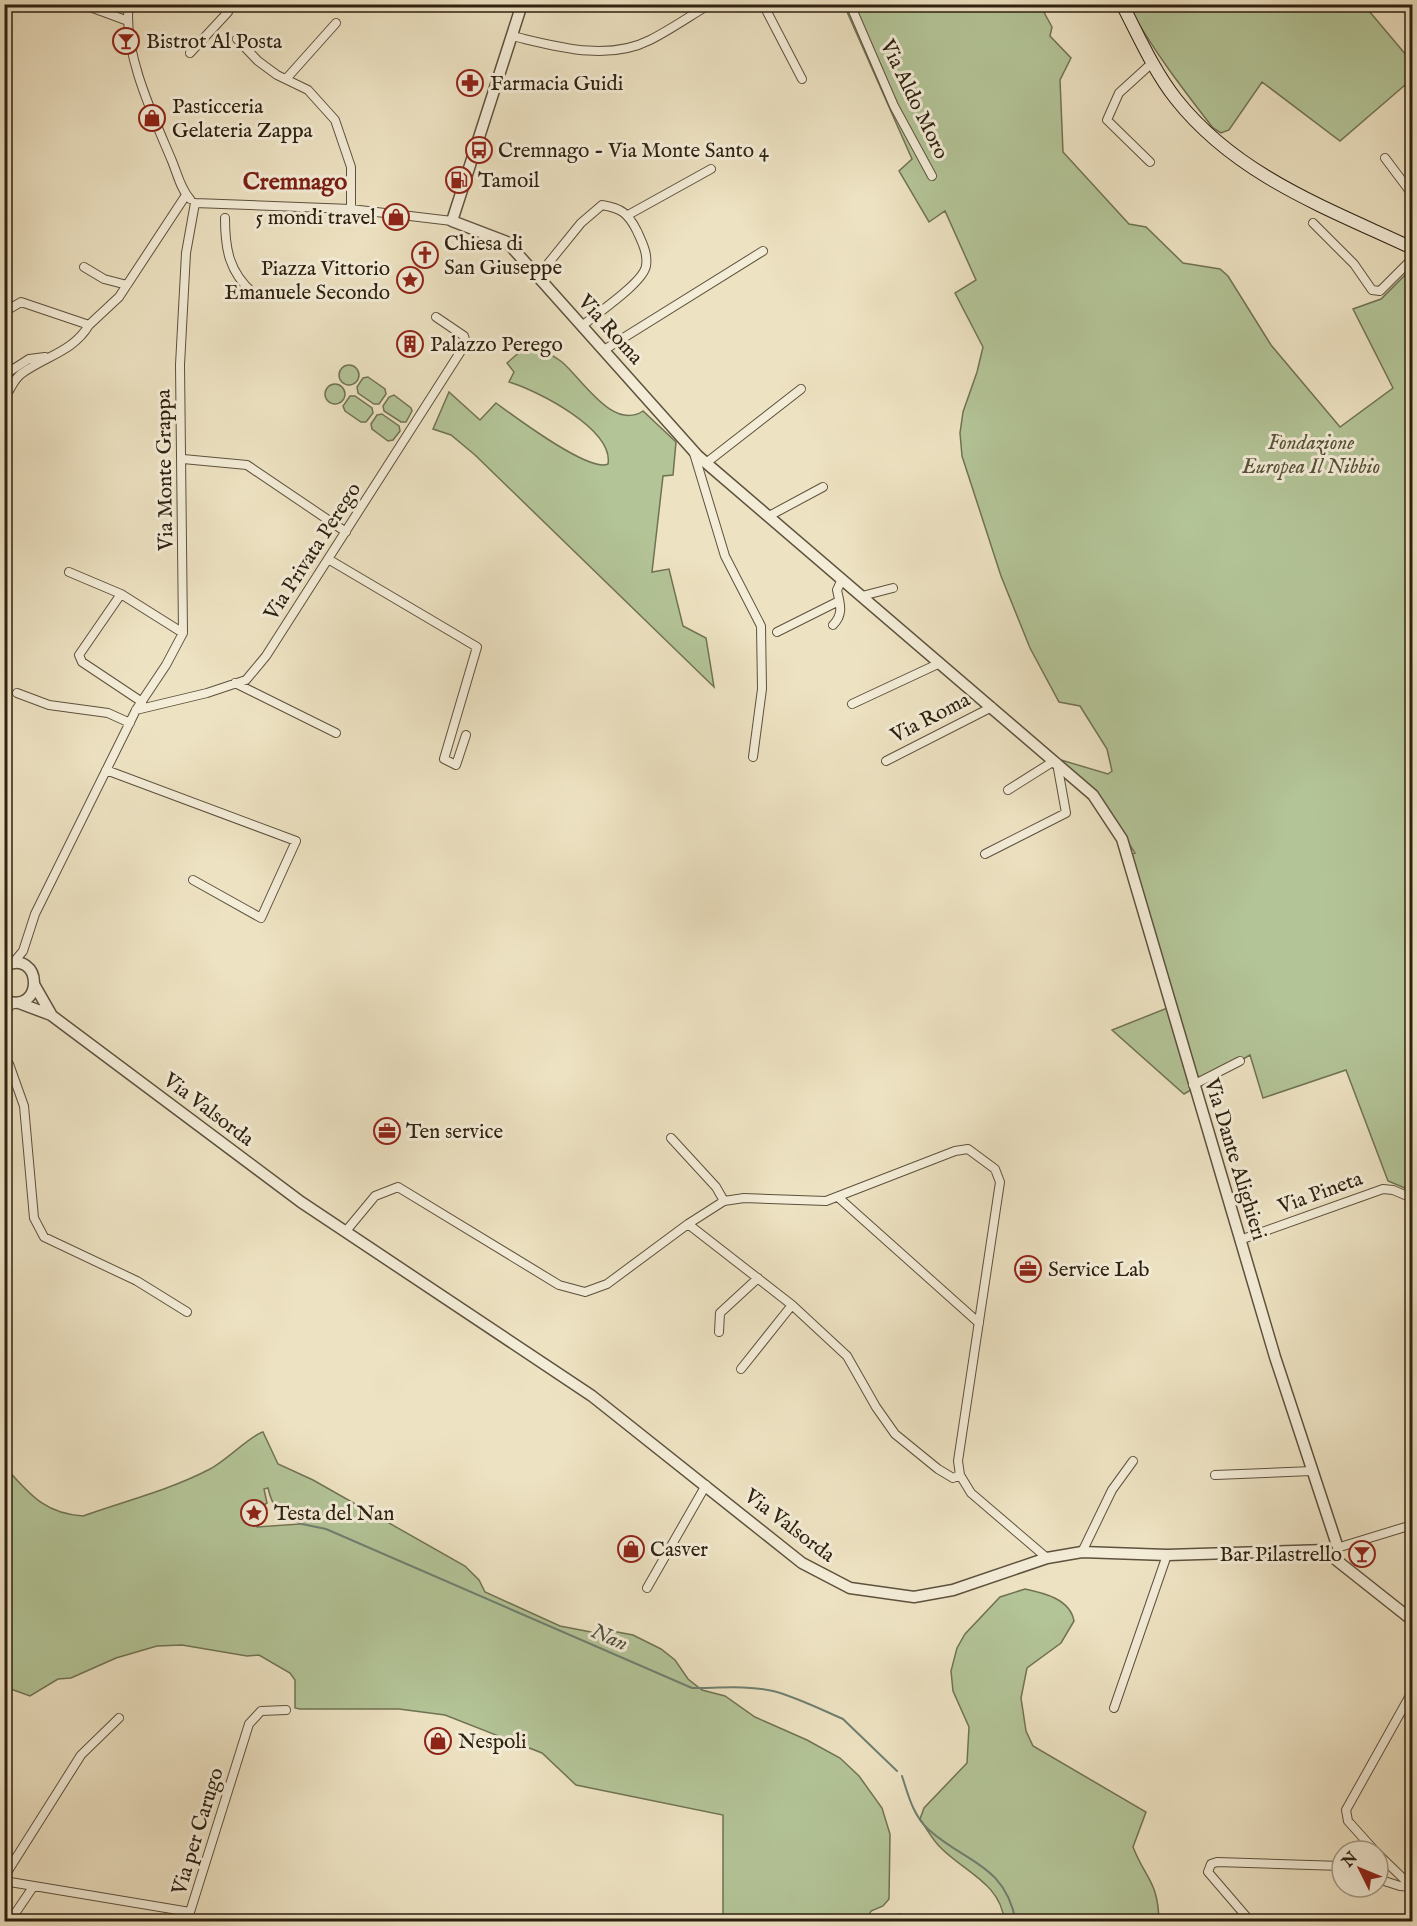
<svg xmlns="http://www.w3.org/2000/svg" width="1417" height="1926" viewBox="0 0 1417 1926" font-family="'IM FELL English',serif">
  <rect width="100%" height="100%" fill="#ede2c2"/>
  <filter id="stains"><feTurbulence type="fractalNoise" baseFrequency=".00333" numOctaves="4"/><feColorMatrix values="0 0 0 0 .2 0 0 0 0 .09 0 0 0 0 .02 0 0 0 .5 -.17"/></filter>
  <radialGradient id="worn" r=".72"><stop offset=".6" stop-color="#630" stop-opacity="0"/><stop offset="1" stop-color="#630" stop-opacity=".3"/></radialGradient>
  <path fill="#b3c497" stroke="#707254" stroke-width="1.5" fill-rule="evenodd" d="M844,5H1040L1052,27L1050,36L1071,58L1060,80L1063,152L1129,224L1146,227L1183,263L1220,269L1228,276L1271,345L1340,427L1393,388L1353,309L1381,299L1412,268V1191L1388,1181L1346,1070L1263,1098L1250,1055L1184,1094L1112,1030L1175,1005L1128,855L1135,853L1096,792L1061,760L1108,774L1112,771L1107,749L1080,706L1059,702L1030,648L1001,576L962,456L960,433L963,412L977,372L983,347L955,293L976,280L945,211L929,222L899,171L912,159Z
    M1128,5H1364L1412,62V79L1340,141L1262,82L1229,130L1221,133L1213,128C1182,88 1152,49 1128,5Z
    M530,343C541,349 553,355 562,362C582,379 613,431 643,411L676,442L673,475L663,476L652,572L669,569L683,626L706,638L714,687L475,455L451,435L433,429L449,392L480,420L496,403C514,416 589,473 608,464C614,429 536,390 509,382L514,372L507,363Z
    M339 375a10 10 0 1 1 20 0a10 10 0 1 1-20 0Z
    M368,377L385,389L386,394L379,404H374L358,393L357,387L363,378Z
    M325 394a10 10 0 1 1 20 0a10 10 0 1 1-20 0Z
    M394,395L411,408L412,411L406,422H401L384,411L383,406L389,397Z
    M350,396H355L372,408L373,413L366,422H361L345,411L343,406Z
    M382,414L399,426L400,431L393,440L388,441L372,429L371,424L377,415Z
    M263,1432L278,1464L313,1480L465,1566L479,1580L485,1592L560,1626L596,1633L612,1631L633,1635L661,1649L675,1660L688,1679L702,1690L725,1696L755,1717L807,1740L840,1758L859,1776L882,1808L890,1834L889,1899L883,1906L871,1911L866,1921H723V1815L576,1785L542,1753L445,1715L399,1709H300L295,1708V1680L290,1673L259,1655L247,1656L182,1645L157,1646L116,1658L71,1678L58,1679L30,1696L5,1687V1467C29,1493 44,1514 83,1516C125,1501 170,1490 210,1469C226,1461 251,1435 263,1432ZM268,1488C274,1514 282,1511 301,1524L257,1527C254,1516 257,1509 267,1503L264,1489Z
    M1025,1589C1044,1593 1070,1599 1074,1621L1061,1643L1027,1668L1021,1698L1026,1731L1033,1746L1146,1812L1133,1847C1146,1880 1158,1881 1159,1921H1004C1002,1885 964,1871 942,1849C933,1841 927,1829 920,1819L924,1808L967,1763L969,1727L953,1691L951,1671L957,1648L965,1634L1000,1597Z
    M899,1914L912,1917L915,1921H883Z"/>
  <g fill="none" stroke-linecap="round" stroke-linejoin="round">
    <path stroke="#6f7f70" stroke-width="2" d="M302,1524L326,1529L692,1688C719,1688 747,1685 773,1691C796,1697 820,1709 843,1719L897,1771
      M902,1776C908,1794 913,1816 929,1830C966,1863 1005,1864 1016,1922"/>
    <defs>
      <path id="minor" d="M82,4L128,21
        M129,4C122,51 154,118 172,161C177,173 181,190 190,199
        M763,4L802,79
        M850,4L894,106L932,176
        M512,36C555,46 607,62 650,40C670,30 690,16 710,4
        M237,39L258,61L277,75L308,90L335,120L351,167V209
        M190,53L228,12L225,4
        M286,79L336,23
        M1385,158L1412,194
        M1150,162L1107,120L1119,93L1152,63
        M195,203L351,209L452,221
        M628,215L711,169
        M225,218C225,249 229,272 253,293
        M1313,223L1354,264L1372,290L1380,291L1412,259
        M84,267L104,279L127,285
        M538,276L581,223L602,205C621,208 628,213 637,231C642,242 648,253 646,266C643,283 596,314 582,326
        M4,312L21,302L89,325L119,297L186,195
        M604,350L763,251
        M4,375L29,359L45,357
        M4,397C11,391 12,381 21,374C45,356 73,352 89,325
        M693,450L725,556L761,626L762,689L753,757
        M183,459L247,465L346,532
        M706,463L801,389
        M769,516L823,487
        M328,559L477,647L444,759L456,765L466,735
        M69,572L121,594
        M862,596L893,588
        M833,625C844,614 840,604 837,590L842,579
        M777,632L839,601
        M235,683L336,733
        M17,693L49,705L108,713L130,723
        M142,702L82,662L79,655L121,594L183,633
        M852,704L940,663
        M136,710L207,693L246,680L266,656L466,343L464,336L436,317
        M886,761L992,707
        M106,770L296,841L261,918L193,880
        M1008,790L1054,761
        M985,854L1066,813L1057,763
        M13,963L23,951L35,914L136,710L166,665L183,633L180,365L186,253L195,203
        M4,1013L11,1005L17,1003
        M4,1061L9,1064L24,1106L34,1218L44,1237L137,1281L187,1312
        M1193,1085L1240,1061
        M671,1138L716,1187L724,1201
        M839,1198L979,1323
        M688,1224L792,1305L847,1356L876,1407L895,1434L938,1469L953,1478L960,1475L971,1493L1047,1558
        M346,1231L375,1196L398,1187L559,1285L585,1292L607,1284L688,1224L724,1201L744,1198L826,1201L955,1151L968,1149L995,1169L1000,1182L958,1461L960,1475
        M1240,1240L1383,1189L1393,1190L1412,1198
        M719,1332L720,1313L758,1278
        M741,1369L792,1305
        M1215,1475L1312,1471
        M1340,1547L1412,1525
        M1082,1552L1112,1490L1133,1461
        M647,1588L706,1485
        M1114,1708L1167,1555
        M1375,1851L1348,1821L1346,1810L1412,1692
        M1378,1854L1412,1887L1400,1886L1378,1879
        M4,1877L81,1755L119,1718
        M4,1881L190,1912L249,1724L261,1711L286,1710
        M4,1915L12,1918L33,1887
        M1251,1922L1208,1872L1211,1864L1217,1862L1342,1866"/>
      <path id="tertiary" d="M522,4L452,221L507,242L698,456L1093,795L1122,839L1275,1357L1337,1545
        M4,966C43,947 45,1017 4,1000
        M35,986L51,1014
        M19,1003L51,1015L301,1202L592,1396L802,1563L850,1588L914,1597L953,1590L1047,1558L1082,1552L1167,1555L1327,1550
        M1335,1559L1412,1620"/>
      <path id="secondary" d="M1122,4C1139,37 1154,71 1176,99C1237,176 1327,208 1412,248"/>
    </defs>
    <use href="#minor" stroke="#5e513d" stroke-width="10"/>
    <use href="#tertiary" stroke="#5e513d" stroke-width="13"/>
    <use href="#secondary" stroke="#2e2111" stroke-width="14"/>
    <use href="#minor" stroke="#f3ecd7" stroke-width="8"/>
    <use href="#tertiary" stroke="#f3ecd7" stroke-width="10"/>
    <use href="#secondary" stroke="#f3ecd7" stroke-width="12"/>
  </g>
  <defs>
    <symbol id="bar-ring" viewBox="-11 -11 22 22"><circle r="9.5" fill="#f3ecd7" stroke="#8f2418" stroke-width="1.5"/><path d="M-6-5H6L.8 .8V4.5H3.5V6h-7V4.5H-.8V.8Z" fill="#8f2418"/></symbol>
    <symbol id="pharmacy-ring" viewBox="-11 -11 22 22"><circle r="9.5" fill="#f3ecd7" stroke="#8f2418" stroke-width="1.5"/><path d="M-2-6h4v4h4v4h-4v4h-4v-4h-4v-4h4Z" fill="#8f2418"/></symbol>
    <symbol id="shop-ring" viewBox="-11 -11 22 22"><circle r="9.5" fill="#f3ecd7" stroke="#8f2418" stroke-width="1.5"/><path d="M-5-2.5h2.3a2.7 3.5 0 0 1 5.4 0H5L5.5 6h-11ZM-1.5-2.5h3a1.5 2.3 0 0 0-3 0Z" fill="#8f2418"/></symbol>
    <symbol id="bus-ring" viewBox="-11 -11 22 22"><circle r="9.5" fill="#f3ecd7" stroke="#8f2418" stroke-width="1.5"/><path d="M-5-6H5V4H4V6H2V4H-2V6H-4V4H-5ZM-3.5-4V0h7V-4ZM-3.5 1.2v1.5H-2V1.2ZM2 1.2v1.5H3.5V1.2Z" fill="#8f2418"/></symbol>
    <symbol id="fuel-ring" viewBox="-11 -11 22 22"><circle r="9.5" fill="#f3ecd7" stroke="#8f2418" stroke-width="1.5"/><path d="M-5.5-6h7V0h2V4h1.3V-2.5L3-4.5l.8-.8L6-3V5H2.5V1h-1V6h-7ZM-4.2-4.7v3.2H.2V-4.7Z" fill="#8f2418"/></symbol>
    <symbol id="church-ring" viewBox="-11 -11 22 22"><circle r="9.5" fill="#f3ecd7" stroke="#8f2418" stroke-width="1.5"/><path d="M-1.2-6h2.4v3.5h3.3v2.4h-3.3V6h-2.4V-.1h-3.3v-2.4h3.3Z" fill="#8f2418"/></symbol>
    <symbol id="sight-ring" viewBox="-11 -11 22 22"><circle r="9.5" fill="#f3ecd7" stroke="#8f2418" stroke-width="1.5"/><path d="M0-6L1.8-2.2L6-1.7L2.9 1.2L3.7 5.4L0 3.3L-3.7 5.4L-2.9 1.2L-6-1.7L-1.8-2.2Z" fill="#8f2418"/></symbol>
    <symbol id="building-ring" viewBox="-11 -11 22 22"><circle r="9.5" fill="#f3ecd7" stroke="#8f2418" stroke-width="1.5"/><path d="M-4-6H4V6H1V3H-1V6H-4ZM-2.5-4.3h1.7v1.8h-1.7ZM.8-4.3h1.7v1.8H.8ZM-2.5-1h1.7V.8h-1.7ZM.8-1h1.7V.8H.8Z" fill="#8f2418"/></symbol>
    <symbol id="office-ring" viewBox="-11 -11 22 22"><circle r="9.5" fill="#f3ecd7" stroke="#8f2418" stroke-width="1.5"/><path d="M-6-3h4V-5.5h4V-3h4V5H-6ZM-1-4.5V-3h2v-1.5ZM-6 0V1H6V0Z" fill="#8f2418"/></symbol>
  </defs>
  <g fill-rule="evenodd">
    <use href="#bar-ring" x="111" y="26" width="30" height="30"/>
    <use href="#pharmacy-ring" x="455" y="68" width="30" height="30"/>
    <use href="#shop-ring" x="137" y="103" width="30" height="30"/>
    <use href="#bus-ring" x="464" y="135" width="30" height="30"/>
    <use href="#fuel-ring" x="444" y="165" width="30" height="30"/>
    <use href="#shop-ring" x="381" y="202" width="30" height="30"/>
    <use href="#church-ring" x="410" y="240" width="30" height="30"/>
    <use href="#sight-ring" x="395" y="265" width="30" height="30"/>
    <use href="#building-ring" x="395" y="329" width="30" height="30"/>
    <use href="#office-ring" x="372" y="1116" width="30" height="30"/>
    <use href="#office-ring" x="1013" y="1254" width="30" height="30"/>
    <use href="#sight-ring" x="239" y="1498" width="30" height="30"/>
    <use href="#shop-ring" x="616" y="1534" width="30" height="30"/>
    <use href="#bar-ring" x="1347" y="1539" width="30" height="30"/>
    <use href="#shop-ring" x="423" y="1726" width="30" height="30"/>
  </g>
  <g text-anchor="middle" stroke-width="6" stroke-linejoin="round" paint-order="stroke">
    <g font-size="21" fill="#2e2111" stroke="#f3ecd7" text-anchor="start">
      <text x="146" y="48">Bistrot Al Posta</text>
      <text x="490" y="90">Farmacia Guidi</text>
      <text x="172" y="113">Pasticceria<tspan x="172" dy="24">Gelateria Zappa</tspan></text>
      <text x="498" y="157">Cremnago - Via Monte Santo 4</text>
      <text x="478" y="187">Tamoil</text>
      <text x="376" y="224" text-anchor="end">5 mondi travel</text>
      <text x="444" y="250">Chiesa di<tspan x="444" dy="24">San Giuseppe</tspan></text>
      <text x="390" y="275" text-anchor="end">Piazza Vittorio<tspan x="390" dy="24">Emanuele Secondo</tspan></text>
      <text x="430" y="351">Palazzo Perego</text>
      <text x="406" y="1138">Ten service</text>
      <text x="1048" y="1276">Service Lab</text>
      <text x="274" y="1520">Testa del Nan</text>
      <text x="650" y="1556">Casver</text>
      <text x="1342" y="1561" text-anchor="end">Bar Pilastrello</text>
      <text x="458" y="1748">Nespoli</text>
    </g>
    <g font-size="21" fill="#2e2111" stroke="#f3ecd7">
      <text transform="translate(915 99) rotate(64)" y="7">Via Aldo Moro</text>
      <text transform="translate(611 329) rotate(48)" y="7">Via Roma</text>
      <text transform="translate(164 470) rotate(-91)" y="7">Via Monte Grappa</text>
      <text transform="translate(312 551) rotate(-57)" y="7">Via Privata Perego</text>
      <text transform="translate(930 717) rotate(-27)" y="7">Via Roma</text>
      <text transform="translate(209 1109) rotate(37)" y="7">Via Valsorda</text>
      <text transform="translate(1236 1159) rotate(73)" y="7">Via Dante Alighieri</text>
      <text transform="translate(1320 1192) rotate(-20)" y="7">Via Pineta</text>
      <text transform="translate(790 1525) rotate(37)" y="7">Via Valsorda</text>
      <text transform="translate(197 1831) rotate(-73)" y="7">Via per Carugo</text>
    </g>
    <g font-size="21" font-style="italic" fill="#565239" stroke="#f3ecd7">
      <text x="1311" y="449">Fondazione<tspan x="1311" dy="24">Europea Il Nibbio</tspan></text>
    </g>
    <g font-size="22" font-style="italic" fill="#4e5040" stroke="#f3ecd7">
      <text transform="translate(610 1636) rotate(23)" y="8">Nan</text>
    </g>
    <g font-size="24" font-weight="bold" fill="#7a1f14" stroke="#f3ecd7">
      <text x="295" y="189">Cremnago</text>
    </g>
  </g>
  <rect width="1417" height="1926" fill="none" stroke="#ede2c2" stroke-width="24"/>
  <rect x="6" y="6" width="1405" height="1914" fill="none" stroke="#2e2111" stroke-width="3"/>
  <rect x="12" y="12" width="1393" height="1902" fill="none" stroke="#2e2111" stroke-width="1.5"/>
  <g transform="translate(1360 1869) rotate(313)"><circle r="28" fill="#f3ecd7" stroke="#a49b88" stroke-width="1.5"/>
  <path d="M0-4.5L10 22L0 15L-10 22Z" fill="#8f2418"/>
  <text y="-9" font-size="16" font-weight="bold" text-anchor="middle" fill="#2e2111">N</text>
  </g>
  <rect width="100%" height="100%" filter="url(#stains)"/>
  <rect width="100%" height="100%" fill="url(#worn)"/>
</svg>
